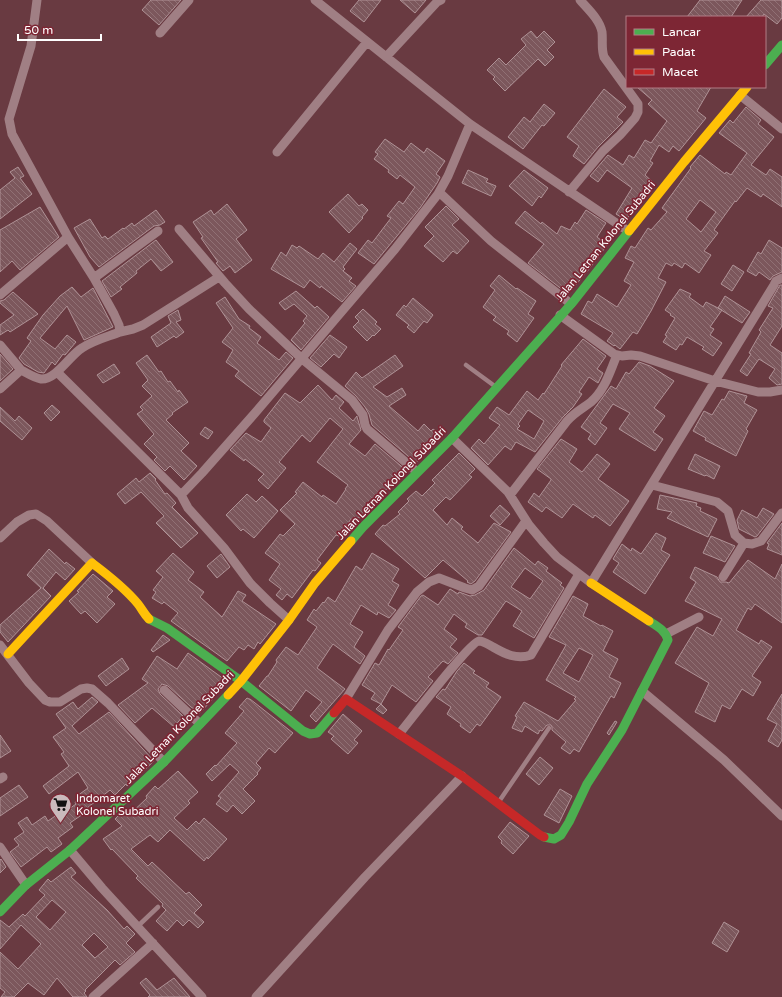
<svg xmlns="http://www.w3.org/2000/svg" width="782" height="997" viewBox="0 0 782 997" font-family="'Varela Round',sans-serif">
  <defs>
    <pattern id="building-back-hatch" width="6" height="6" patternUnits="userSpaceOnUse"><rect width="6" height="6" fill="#7c575c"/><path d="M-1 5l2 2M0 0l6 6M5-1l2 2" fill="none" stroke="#907074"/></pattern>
  </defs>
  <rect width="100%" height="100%" fill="#693a41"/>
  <path fill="url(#building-back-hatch)" stroke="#af9296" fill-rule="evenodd" d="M151,0H181L159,25L142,10Z
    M359,0H381L364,22L350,11Z
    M400,0H426L415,13Z
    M700,0H742L731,17H687Z
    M761,0H782V18L777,24L764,14L762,17H746Z
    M531,31L537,38L544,31L555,42L547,50L554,57L545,66L538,59L505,91L493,79L495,77L487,70L499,58L506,65L526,45L521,39Z
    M637,87H711L697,111L706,118L679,151L673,146L669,152L659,145L650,161L653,163L645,175L655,184L647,194L646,193L626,220L616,214L632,188L607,170L598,182L590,176L608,155L623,165L629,155L634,158L645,140L651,143L667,121L648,104L652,100Z
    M604,89L626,107L617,117L623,122L598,147L584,164L573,156L579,146L567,137Z
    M544,104L555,113L544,126L542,125L523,149L508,137L524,117L530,122Z
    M746,107L761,120L758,124L774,137L751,165L766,175L770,169L782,177V207L763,194L761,197L747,188L736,202L735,201L714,230L718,233L704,251L711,255L699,273L685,263L682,268L674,263L672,266L666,263L658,278L666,282L651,311L637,334L633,332L620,349L615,345L614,346L607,341L613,333L581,314L588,301L592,303L597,294L617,307L631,285L624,281L634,262L625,258L631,246L635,248L648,228L651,230L667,212L662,208L691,168L690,167L700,155L725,174L726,172L731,175L747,153L719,133L730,120L733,123ZM700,200L716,212L701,232L686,219Z
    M385,139L404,152L411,143L424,153L427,148L445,161L436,174L440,177L437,183L420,208L374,264L358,253L368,240L372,243L391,218L387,216L399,201L403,204L415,187L400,175L397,179L388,172L389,170L374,159L378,154L375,152Z
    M18,167L24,176L20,178L32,194L0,219V190L15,178L10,172Z
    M468,170L488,179L486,182L496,186L491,196L462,183Z
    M524,170L548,188L541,198L539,196L532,206L509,186Z
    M348,194L359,206L362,204L368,210L362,217L363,218L349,233L329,212Z
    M227,204L247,230L236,239L252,260L235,273L230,266L223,271L216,263L218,262L201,238L203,237L193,222L211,210L214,215Z
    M446,206L459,219L452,225L469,241L457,254L453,251L443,262L424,246L434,236L425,227Z
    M40,207L59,237L20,270L12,261L0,272V230Z
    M156,210L165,222L160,225L154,226L99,267L90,257L74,228L90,219L102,238L105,236L108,239L123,228L124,229L132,223L134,226Z
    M586,210L606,223L597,237L607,245L590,268L568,294L528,263L544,244L515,223L525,211L541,224L542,222L557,234L561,226L570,230L575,222L577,224Z
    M156,240L173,262L161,271L151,259L136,271L137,273L120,287L122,289L111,297L102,281Z
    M769,240L782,248V272L773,276L770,280L759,272L756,276L747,271L758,252L761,254Z
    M350,243L357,249L343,267L345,269L343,271L352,278L349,281L356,286L342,302L321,286L320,288L310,280L304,288L271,269L281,252L286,256L292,245L297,248L299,246L318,259L323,253L334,262Z
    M733,265L744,272L732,291L721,284Z
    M499,275L516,289L517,288L536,301L528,314L534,318L517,342L507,334L509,331L493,320L496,317L483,307L495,290L490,286Z
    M780,285H782V326L770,345L782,353V384L777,385L769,378L775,369L759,359L747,376L740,371L751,354L749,353L761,332L759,330L773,308L768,306Z
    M72,287L81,297L93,288L113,327L84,340L67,306L40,338L55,349L67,335L76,342L65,355L63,354L55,365L52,362L44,373L38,372L24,364L19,358L31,341L27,338L43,315L60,296Z
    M680,289L691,294L689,297L703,307L706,302L722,310L710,327L714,329L710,335L722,343L713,356L702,349L704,347L687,337L682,345L680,344L676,350L663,342L667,336L665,335L675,318L670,315L671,314L665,310Z
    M296,291L315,308L317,306L329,317L301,350L291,340L305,323L303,321L307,316L294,304L285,310L279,303Z
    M13,292L38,314L10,332L8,330L0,335V325L14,315L0,303V301L4,300Z
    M725,296L750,312L742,323L718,308Z
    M225,297L239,319L250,326L249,328L261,337L257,343L279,360L286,352L293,358L261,396L235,376L239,371L226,362L233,350L222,342L233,328L216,303Z
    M413,298L433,315L427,323L424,321L414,333L407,327L409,325L396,315L404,305L406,307Z
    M363,309L377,322L375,324L381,329L374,336L373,335L367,341L353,327L359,321L355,317Z
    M178,310L181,320L176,322L184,332L176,338L174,336L157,347L151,337L171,323L168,316Z
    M330,335L347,347L339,358L334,354L321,367L310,358Z
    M583,339L606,356L597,369L603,373L598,383L589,377L579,392L582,394L573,407L563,417L535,452L516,442L511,450L505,446L488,465L471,448L479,439L484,444L500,425L489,418L497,407L509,415L527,391L538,400L543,393L544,394L562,366L561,365ZM528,410L544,421L534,439L517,429L520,426L518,424Z
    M0,354L13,369L0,381Z
    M147,355L159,372L161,371L168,382L170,381L178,392L179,390L188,402L172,413L173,414L166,420L189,443L181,451L197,466L184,480L170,466L165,471L154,460L157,457L144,444L154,434L137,414L143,410L140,407L152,396L142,386L148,380L136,363Z
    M395,355L403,366L373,387L387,397L402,388L406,395L389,406L418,431L424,424L431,431L433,429L442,436L417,459L418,460L416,463L372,425L369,414L365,407L356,396L345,386L356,372L362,378Z
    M639,362L650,366L674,381L654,408L665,416L653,432L663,439L655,451L619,429L630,413L613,404L600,423L607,428L595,445L588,439L591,434L581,427L611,386L616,389L626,372L629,374Z
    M114,364L120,373L103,383L97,375Z
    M318,385L332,400L336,395L344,402L339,408L353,421L357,416V417L361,430L349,444L365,456L375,444L407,471L400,479L396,475L379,500L360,518L358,517L355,522L351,519L339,536L336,535L317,560L321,563L315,571L313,570L292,598L287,594L282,600L276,595L281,589L269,580L280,564L265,553L280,534L283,536L295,524L280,510L297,493L295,492L303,482L322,497L323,495L336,504L346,489H345L348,485L317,462L343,429L330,418L310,442L302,435L279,462L286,468L268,489L258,480L264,474L245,459L244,461L230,450L246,433L261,442L271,428L264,422V420L285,393L300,403Z
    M729,391L747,396L744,403L757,410L746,429L748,431L736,456L705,440L706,438L693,431L704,411L712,415L722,399L724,400Z
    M52,405L60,412L51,421L44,413Z
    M0,407L15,421L19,416L32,428L22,440L0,421Z
    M205,427L213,432L208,439L200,434Z
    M561,439L577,449L569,462L582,472L597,454L610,464L598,479L629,501L610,526L595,515L593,518L573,504L562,518L546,507L542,512L528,502L534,493L539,497L551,480V479L537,469Z
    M459,453L475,469L469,475L472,477L450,500L446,497L433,510L447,525L452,518L463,527L461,529L478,543L494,523L511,532L475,581L471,584L467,582L468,581L443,560L425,578L375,534L383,525L385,526L400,514L398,512L409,501L407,499L416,491L422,496L435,483L432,480Z
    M695,454L720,466L714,479L706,475L705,476L688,469Z
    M150,473L156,479L155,480L165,494L167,493L176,503L172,507L198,533L181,548L156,523L164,516L141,492L125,504L117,494L136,478L139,482Z
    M247,494L256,502L262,496L278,511L254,538L243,529L241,531L226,515Z
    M660,495L697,503L696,506L701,508L700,511L717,519L708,537L667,518L672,512L657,509Z
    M500,505L510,514L500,525L490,516Z
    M763,508L774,514L757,536L755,537L739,529L737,520L742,510L757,518Z
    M782,523V555L767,549L769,544L767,543Z
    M656,533L666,538L661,550L670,555L645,594L613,572L619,563L613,559L622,544L631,551L632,548L641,554Z
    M711,536L735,546L725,562L703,553Z
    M514,548L535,565L538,561L548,568L546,571L562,583L560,585L564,588L534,638L513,626L522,611L506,601L482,635H478L465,627L467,624L454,614L444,629L457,639L450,647L458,653L448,664L443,661L428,677L433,681L416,702L392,685L381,704L371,699L375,693L362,685L375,663L379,665L388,649L389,650L403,630L398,627L421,596L423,595L438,605L450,589L458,594L459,592L470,596L475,595L484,590ZM525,568L543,581L530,599L511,587Z
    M49,549L65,564L66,562L75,569L65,580L56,572L43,588L51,596L8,642L0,632V625L41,588L27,575Z
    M173,553L194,572L188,580L204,592L200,597L222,617L238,591L246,595L242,601L276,624L260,644L258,642L254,649L248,645L244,650L239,647L227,661L171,621L178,613L164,602L162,604L152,598L156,592L153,590L163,577L156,571Z
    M372,553L399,569L392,581L399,585L388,605L396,610L389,618L378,612L377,615L361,605L350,624L363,632L354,647L365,656L360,664L333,644L317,668L345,689L316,722L310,716L322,702L306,690L291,711L259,686L267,676H268L277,662L276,660L286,647L298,655L317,627L307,620L314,609L316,611L323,602L324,603L328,597L335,602L356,566L362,570Z
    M221,554L230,567L217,578L207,566Z
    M748,560L775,579L782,564V623L755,604L751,610L748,608L736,630L759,644L761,640L772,647L752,676L761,682L753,696L742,689L730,709L722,705L715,722L695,712L709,683L675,663L697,627L713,636L722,619L685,601L696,582L690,578L695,567L717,577L720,582H726L729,583Z
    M93,574L113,591L107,597L115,604L97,623L85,611L81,614L69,601L79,592L77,591Z
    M573,596L588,604L583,616L601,626L602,625L613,631L603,651L618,659L609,677L621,683L614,698L611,696L579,752L574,749L570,754L561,748L566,742L552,730V727L551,725H547L542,731L540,730L538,734L525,726L522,732L512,728L517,717L515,716L524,702L558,721L576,700L574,699L576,697L546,680L566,645L549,637ZM579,648L593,655L579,682L563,673Z
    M163,635L170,640L153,652L151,650Z
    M188,653L228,682L200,713L191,707L168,686L162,684L158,689L160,694L183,716L174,727L152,708L135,723L118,705L148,683L142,679L157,656L177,669Z
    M122,658L129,669L106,686L98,676Z
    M464,663L475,671L473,673L489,683L486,687L501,697L480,726L477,724L470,733L460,726L461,724L447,714L451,707L436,697L443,689L445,690L457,671Z
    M782,694V740L778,747L768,741L777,724L767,719Z
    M92,697L98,702L72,726L79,734L109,712L154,761L127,786L126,784L115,795L110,790L82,812L83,814L70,823L73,827L58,838L62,844L51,852L47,847L21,867L10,852L19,845L14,839L24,832L18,823L27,817L32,825L45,816L48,821L61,812L62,814L76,804L75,802L79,799L77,796L88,788L78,772L49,794L43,786L69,766L61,754L64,752L53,737L66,728L56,714L73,702L78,709Z
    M247,698L249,699H250L293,733L275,753L269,748L256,763L261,768L257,773L258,774L243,789L255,801L242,814L233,805L227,812L216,804L221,798L218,796L239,772L230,764L212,781L206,774L215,765L216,766L237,743L225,733L244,711L239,707Z
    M381,704L387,710L383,714L376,709Z
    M343,714L362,731L354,740L358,743L348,754L331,739L334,736L328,732Z
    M615,721L617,722L609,735L607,733Z
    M0,735L11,751L0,758Z
    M540,757L553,768L539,785L526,774Z
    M178,771L198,792L188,801L190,803L174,818L187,830L196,821L199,824L204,818L227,839L208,859L207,857L204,861L170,830L158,842L150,835L131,849L148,866L152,862L186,894L189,892L202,905L194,913L204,922L198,928L189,920L183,926L177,920L167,931L156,921L166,910L162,906L163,904L136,878L138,876L112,849L111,850L103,839L122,826L115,819L119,815L123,812L127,817L147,798L146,796L155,786L158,789Z
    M19,785L28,797L0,816V798Z
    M560,789L572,796L559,823L544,815Z
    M510,822L529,836L513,854L501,843L502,841L498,837Z
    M1,859L6,867L0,873V860Z
    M71,867L76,873L71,877L107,910L124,929L127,926L135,934L126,943L135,952L120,965L115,960L85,990L86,991L84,993L87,997H73L57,978L44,995L28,983L14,997H1L5,992L0,988V952L18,969L41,944L21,925L0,949V920L9,927L23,914L25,916L45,895L39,890L48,879L51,882ZM52,900L66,912L50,930L36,917ZM94,933L108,947L95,958L82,945Z
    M724,922L739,931L727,952L712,943Z
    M146,978L157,990L174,978L190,997H148L150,995L140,983Z"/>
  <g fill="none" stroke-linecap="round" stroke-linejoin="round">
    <path stroke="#a07f84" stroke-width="4.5" d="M466,365L496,387
      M498,803L549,728
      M138,926L158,907"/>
    <path stroke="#a07f84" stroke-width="9" d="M315,0L470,124L628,231
      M160,33L189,0
      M386,57L437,2L441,0
      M740,95L782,129
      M277,152L367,42
      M439,192L491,241L571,304
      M569,192L603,151L620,135L635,118L638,112V104L604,57C601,48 603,41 602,32C600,20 588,9 580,0
      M179,229L225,283L249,309L301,358L352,400L363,415L365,425L367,429L417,472
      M94,278L158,231
      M0,295L68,237
      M560,315L614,354L622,356L631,355L640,356L715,381L758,392H770L782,390
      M120,332L133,329L143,325L219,277
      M0,345L21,370
      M57,372L181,495
      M0,389L21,370C27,373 34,378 41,379C56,380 70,355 82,348C94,340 107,337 120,332L119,325L114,314L94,278L68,237L12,134L9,119L31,46L37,0
      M452,438L508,492L529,525L544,543L557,557L591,583L774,285L776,281L782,278
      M652,485L717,502L728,511L735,535L744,543L752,544L761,541L782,513
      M510,495L567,421C575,412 582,409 591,402C605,390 610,371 617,355
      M0,538L17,522L29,515L36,514L47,521L92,563
      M723,577L744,543
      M289,620L270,603L250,583L224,548L188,508L181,495L202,473L255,413L395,249L438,194L448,176L470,124
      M666,634L699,617
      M0,645L29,683L45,700L50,702H60L81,689L87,688L92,689L108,703L164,762
      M164,690L200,724
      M642,691L724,760L782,816
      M346,699L388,630L417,592L429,582L439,578L465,588L472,590L479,586L526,521
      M399,734C409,722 470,642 479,641C484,641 489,645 493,647C505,654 517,660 531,655L579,574
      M0,779L3,777
      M0,847L26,885
      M70,850L102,888L202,997
      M93,997L153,943
      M256,997L365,877L462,776"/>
    <path stroke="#4caf50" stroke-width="9" d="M765,65L782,45
      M351,541L363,527L452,438L573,302L629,231
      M149,619L167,628L241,681L303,731L310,734L317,733L334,713
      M544,837L554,839L561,835L569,822L587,784L622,730L668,640C665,630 657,626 649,621
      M0,912L26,885L70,850L164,762L228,695"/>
    <path stroke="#ffc107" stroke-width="9" d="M629,231L684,162L747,87
      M591,583L649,621
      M8,654L92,563C108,575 125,588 138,604C142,609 144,614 149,619
      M228,695L241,681L289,620L315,583L351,541"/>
    <path stroke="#c62828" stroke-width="9" d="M334,713L346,699L462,776L540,835L544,837"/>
  </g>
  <defs>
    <symbol id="supermarket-pin" viewBox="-11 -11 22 30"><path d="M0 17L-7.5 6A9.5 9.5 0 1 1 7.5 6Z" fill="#cababc" stroke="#7d2634"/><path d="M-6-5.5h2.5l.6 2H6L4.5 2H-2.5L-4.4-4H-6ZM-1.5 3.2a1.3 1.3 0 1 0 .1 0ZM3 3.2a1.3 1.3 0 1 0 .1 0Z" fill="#111"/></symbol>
  </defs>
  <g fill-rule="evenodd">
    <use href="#supermarket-pin" x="48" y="792" width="25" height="34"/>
  </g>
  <g text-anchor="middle" stroke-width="3.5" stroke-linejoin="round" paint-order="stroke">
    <g font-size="11" fill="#fff" stroke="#7d2634">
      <text transform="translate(605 241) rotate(-51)" y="4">Jalan Letnan Kolonel Subadri</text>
      <text transform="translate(391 483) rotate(-46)" y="4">Jalan Letnan Kolonel Subadri</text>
      <text transform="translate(179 727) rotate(-46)" y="4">Jalan Letnan Kolonel Subadri</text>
    </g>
    <g font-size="11" fill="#fff" stroke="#7d2634" text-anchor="start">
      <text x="76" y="802">Indomaret<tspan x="76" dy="13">Kolonel Subadri</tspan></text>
    </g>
  </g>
  <rect x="626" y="16" width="140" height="72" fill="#7d2634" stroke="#b17d85"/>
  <rect x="634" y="29" width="20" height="6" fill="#4caf50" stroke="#b17d85"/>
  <text x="662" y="36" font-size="12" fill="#ffffff">Lancar</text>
  <rect x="634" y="49" width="20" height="6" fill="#ffc107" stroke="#b17d85"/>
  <text x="662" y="56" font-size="12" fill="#ffffff">Padat</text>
  <rect x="634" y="69" width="20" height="6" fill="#c62828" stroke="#b17d85"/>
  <text x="662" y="76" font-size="12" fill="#ffffff">Macet</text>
  <path d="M18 34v6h83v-6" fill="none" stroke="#ffffff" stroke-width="2"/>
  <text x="24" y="34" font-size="12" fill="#ffffff" stroke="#7d2634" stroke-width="3" paint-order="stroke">50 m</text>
</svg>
